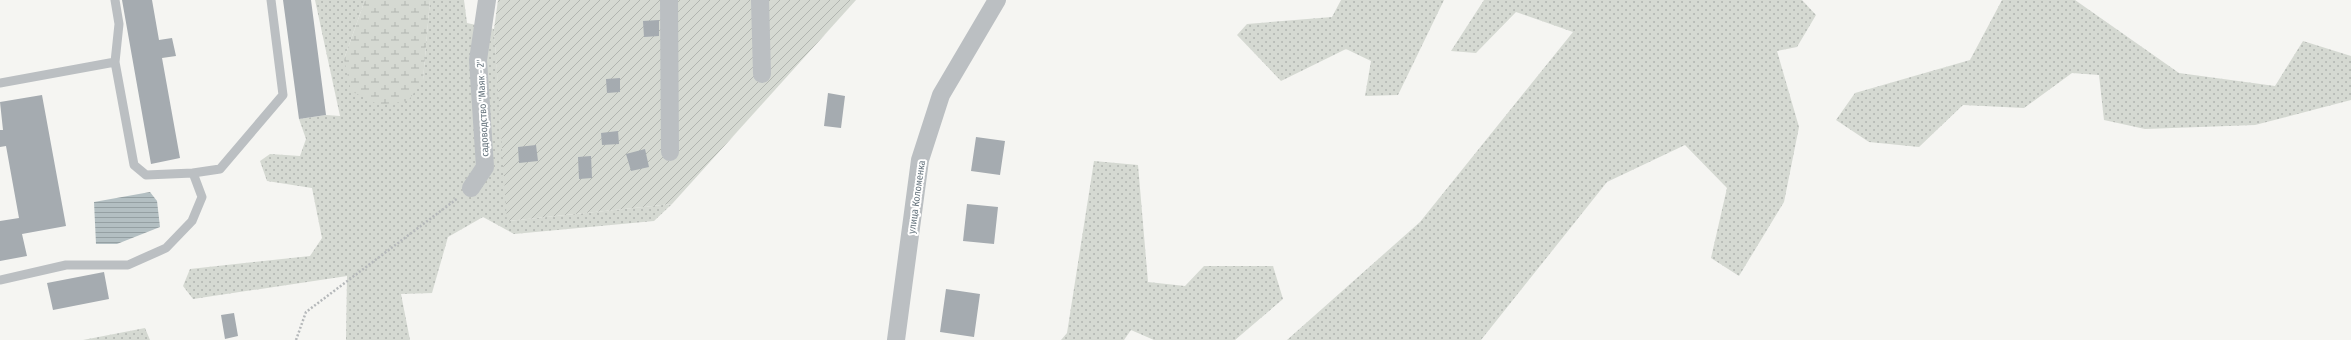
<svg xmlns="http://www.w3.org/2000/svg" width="2351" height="340" viewBox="0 0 2351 340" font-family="'Fira Sans Condensed',sans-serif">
  <defs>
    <pattern id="grass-dots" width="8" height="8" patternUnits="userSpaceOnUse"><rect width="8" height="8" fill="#d5d9d2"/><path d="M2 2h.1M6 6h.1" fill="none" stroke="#b1b5b0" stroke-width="1.8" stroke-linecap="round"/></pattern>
    <pattern id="wetland-marsh" width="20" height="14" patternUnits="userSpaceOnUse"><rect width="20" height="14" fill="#d5d9d2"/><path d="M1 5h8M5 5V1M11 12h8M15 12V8" fill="none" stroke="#b1b5b0"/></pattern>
    <pattern id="garden-furrows" width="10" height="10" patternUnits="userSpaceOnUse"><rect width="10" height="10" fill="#d5d9d2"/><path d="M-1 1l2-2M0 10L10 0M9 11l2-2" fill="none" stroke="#b1b5b0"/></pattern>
    <pattern id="water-rules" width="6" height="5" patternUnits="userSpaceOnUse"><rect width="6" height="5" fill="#b3bfc2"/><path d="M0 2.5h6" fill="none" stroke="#95a0a3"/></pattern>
  </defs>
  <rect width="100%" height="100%" fill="#f5f5f2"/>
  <path fill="url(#grass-dots)" d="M315,0H365L344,59L423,80L430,0H464L467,23L494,29L508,221L672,204L654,221L514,234L483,217L448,237L432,293L401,294L410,340H346L347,276L193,299L183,286L190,269L310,256L322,238L312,188L267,181L260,161L270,154L300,156L306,139L299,119L326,115L340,116Z
    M1341,0H1444L1398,95L1365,96L1371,61L1346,49L1281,81L1237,35L1247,24L1332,17Z
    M1484,0H1802L1816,15L1797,47L1777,51L1799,127L1784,202L1739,276L1711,258L1727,188L1685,145L1607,182L1481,340H1287L1420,222L1573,32L1516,12L1476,53L1451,51Z
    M2002,0H2075L2179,73L2275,86L2303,41L2351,56V100L2255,125L2145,129L2104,120L2099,75L2072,73L2024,108L1963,105L1919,147L1869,142L1836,120L1855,93L1970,60Z
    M1094,161L1138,165L1148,282L1185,286L1204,266H1273L1283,299L1235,340H1154L1131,330L1124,340H1061L1067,333Z
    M145,328L150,340H83Z"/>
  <path fill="url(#wetland-marsh)" d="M365,0H430L423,80L408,101L379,105L351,91L344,59Z"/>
  <path fill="url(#garden-furrows)" d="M498,0H856L672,204L507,221L494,29Z"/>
  <path fill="url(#water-rules)" d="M150,192L157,201L160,227L117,244H96L94,202Z"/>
  <path fill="#a5abb0" d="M122,0H152L159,40L172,38L176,56L162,58L180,158L151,164Z
    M283,0H311L326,115L299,119Z
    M659,20V36L644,37L643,21Z
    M620,78V92L607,93L606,79Z
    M828,93L845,96L841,128L824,126Z
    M42,95L66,226L22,234L27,256L0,261V221L19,218L6,146L0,147V130H3L0,102Z
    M618,131L619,144L602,145L601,133Z
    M976,137L1005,141L1000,175L971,171Z
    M536,145L538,161L519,163L518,147Z
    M645,149L649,167L631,171L626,154Z
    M591,156L592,178L579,179L578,157Z
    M967,204L998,207L994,244L963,241Z
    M104,272L109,299L53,310L47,283Z
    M946,289L980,294L974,337L940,332Z
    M234,313L238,336L225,339L221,315Z"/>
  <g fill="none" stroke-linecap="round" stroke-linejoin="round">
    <path stroke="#b5b8ba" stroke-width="2.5" stroke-dasharray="2 2" stroke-linecap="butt" d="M296,340L306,312L458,198"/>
    <path stroke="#bbbfc2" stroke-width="9" d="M0,83L115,62
      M193,173L220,169L283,95L271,0
      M0,280L66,265H128L166,248L192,221L202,197L193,173L146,175L134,165L115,62L119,24L115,0"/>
    <path stroke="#bbbfc2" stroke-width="18" d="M669,0L670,152
      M760,0L762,74
      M471,188L485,167L478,60L487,0
      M896,340L920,160L941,95L997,0"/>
  </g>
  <g text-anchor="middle" stroke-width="4" stroke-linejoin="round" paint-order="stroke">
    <g font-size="10" fill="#68767f" stroke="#fff">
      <text transform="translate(482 108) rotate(-93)" y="4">садоводство "Маяк - 2"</text>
      <text transform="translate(916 197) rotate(-82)" y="4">улица Коломенка</text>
    </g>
  </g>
</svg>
